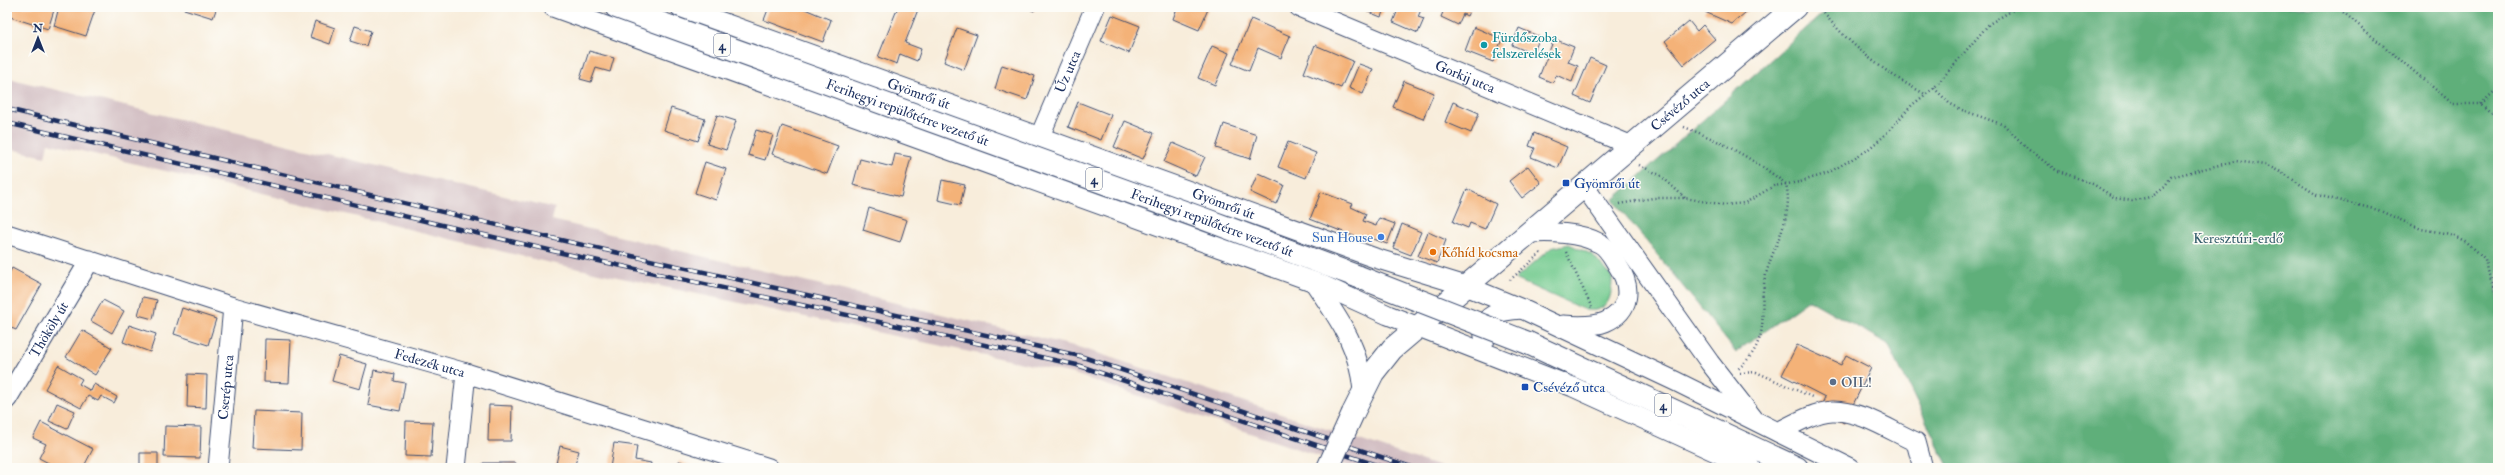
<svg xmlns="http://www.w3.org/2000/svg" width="2505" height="475" viewBox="0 0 2505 475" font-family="'IM FELL Double Pica',serif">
  <rect width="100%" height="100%" fill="#fdfcf7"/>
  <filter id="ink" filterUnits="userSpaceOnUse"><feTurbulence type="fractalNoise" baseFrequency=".025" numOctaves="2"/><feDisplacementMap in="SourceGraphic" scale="8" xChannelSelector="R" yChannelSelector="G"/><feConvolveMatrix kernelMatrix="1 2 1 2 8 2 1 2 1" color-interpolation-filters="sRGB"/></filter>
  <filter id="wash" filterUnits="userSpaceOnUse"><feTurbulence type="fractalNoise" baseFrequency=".012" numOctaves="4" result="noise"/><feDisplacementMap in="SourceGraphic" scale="16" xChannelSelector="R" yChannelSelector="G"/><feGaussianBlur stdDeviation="0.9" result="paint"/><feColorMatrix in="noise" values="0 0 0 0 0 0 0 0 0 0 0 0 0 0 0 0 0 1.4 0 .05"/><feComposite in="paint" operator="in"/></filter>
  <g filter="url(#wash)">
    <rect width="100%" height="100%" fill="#f8eddb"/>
    <path fill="#d2bec2" d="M7,78L555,208L552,220L1082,348L1444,468H1354L1074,374L542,261L48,143L45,157L7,148Z"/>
    <path fill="#74cb90" stroke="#487d77" d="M1569,244L1593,255L1612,277C1612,297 1609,313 1585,310L1515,279L1551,248Z"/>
    <path fill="#5faf7a" stroke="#3d6f6c" d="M1830,7H2498V468H1949L1888,344L1809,300L1736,352L1613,200Z"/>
    <g id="blocks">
      <path fill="#f4b278" d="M7,7H55L48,29L7,16Z
        M59,7H96L86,36L54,26Z
        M184,7H217L213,18L184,9Z
        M769,7H800L831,20L823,42L764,20Z
        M898,7H919L905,43L921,49L917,61L900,54L897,64L878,57Z
        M1024,7H1036L1034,11Z
        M1167,7H1209L1199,30L1173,19L1176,11Z
        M1356,7H1385L1381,17Z
        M1399,7H1422L1418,17L1424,19L1418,33L1393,22Z
        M1445,7H1471L1467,16L1463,14L1458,25L1441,17Z
        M1707,7H1752L1732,24L1705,12Z
        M1112,15L1140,26L1129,53L1101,41Z
        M1251,19L1290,36L1281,58L1258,48L1249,71L1232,64Z
        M315,21L335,28L330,44L310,37Z
        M1689,21L1697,31L1703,25L1715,39L1684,65L1665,41Z
        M355,26L371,31L366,46L350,41Z
        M1474,27L1502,39L1493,62L1465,51Z
        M957,28L977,35L964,70L944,62Z
        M1519,28L1540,37L1533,54L1512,45Z
        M1554,39L1574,47L1568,62L1578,66L1572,82L1556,75L1553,83L1539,77Z
        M1315,45L1353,61L1341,88L1304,73Z
        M1212,46L1229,53L1215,85L1198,78Z
        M589,51L614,58L610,72L596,68L591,82L580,79Z
        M1590,58L1606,65L1590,103L1574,96Z
        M1359,64L1373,69L1363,94L1349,88Z
        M1002,65L1035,76L1027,100L995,89Z
        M1404,81L1434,93L1423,119L1393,107Z
        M1078,102L1111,115L1101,140L1068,127Z
        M1453,102L1479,113L1471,133L1445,122Z
        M671,108L705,119L698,141L664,130Z
        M717,115L736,121L726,150L707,144Z
        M1125,121L1154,133L1143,159L1114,147Z
        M1224,124L1257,135L1250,159L1216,148Z
        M782,126L838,146L827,174L772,154Z
        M756,130L773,135L765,160L748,155Z
        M1534,133L1567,147L1558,168L1531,157L1535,148L1529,146Z
        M1288,142L1316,153L1306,178L1278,167Z
        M1173,143L1205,157L1196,176L1164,162Z
        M895,154L911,157L901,197L853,185L860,159L892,167Z
        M705,162L726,169L716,200L695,193Z
        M1528,166L1541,183L1522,198L1509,181Z
        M1258,173L1284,185L1276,204L1250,192Z
        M942,180L965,185L960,205L938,200Z
        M1467,189L1496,204L1485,229L1470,223L1468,228L1453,222Z
        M1321,192L1353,204L1351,207L1366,214L1363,221L1376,226L1379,218L1395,224L1387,244L1371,238L1369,242L1310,219Z
        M869,208L907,220L900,242L863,230Z
        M1402,224L1421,232L1411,255L1393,248Z
        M1428,232L1446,240L1437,263L1418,256Z
        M12,268L42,284L16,330L7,326V277Z
        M143,297L157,300L153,319L138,315Z
        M103,300L124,311L112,333L91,321Z
        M182,308L216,319L208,345L174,334Z
        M129,325L156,334L150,352L123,342Z
        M82,330L112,348L95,375L66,357Z
        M265,339L291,340L289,383L264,382Z
        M1797,345L1841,365L1846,355L1871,368L1844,423L1819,410L1825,397L1782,375Z
        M339,356L367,364L360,389L332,381Z
        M58,365L82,379L79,384L91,391L94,384L117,397L114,403L101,396L98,401L88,396L81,408L45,389Z
        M374,370L395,374L394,381L405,383L400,411L368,405Z
        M188,374L207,375L206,408L187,407Z
        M57,403L75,411L67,429L49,421Z
        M489,405L512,406L511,441H488Z
        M254,411L302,413L301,450L252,448Z
        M406,421L433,422L431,457L405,456Z
        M41,422L93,449L83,468H58L39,458L46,444L33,438Z
        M165,426L201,427L200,458L164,457Z
        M614,443L637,446L635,460L651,463L650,468H610Z
        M560,446L579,451L574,468H555Z
        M140,453H158V468H140Z
        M679,461L694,466L693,468H677Z
        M483,463H516V468H483Z"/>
    </g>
  </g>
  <g filter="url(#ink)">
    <use href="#blocks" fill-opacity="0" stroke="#3c4c71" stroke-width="1"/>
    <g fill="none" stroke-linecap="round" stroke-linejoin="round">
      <defs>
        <g id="minor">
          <path d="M553,7L1320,284L1388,315L1573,387L1751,468"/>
          <path id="s1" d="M680,7L1375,258L1466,286L1522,309L1675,381L1850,468"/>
          <path id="s2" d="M1299,7L1632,146"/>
          <path id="s3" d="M1040,136L1095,7"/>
          <path d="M1584,186L1710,363L1753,418"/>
          <path d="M1529,233C1552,232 1578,232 1599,243C1608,247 1613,258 1618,266C1632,287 1631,311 1605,322C1593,327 1576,326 1563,325"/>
          <path id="s4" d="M7,234L233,307L466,373L769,468"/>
          <path d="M1314,282C1339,320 1358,343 1363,390"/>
          <path d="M1485,340C1477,314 1502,310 1522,309"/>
          <path id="s5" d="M7,399L90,260"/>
          <path d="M1778,432C1794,424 1814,412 1832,411C1860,410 1891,431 1916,442L1923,468"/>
          <path id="s6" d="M218,468L233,307"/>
          <path d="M456,468L466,373"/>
        </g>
        <g id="major">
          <path id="s7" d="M616,7L1207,220L1359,277"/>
          <path d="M1528,343L1797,468"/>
          <path id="s8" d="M1353,413L1373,373L1392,349L1795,7"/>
        </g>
      </defs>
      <use href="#minor" stroke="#3c4c71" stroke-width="21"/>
      <use href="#major" stroke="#3c4c71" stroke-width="24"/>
      <path stroke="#3c4c71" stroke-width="2.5" stroke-dasharray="1 3" stroke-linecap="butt" d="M1819,7C1848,44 1883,72 1925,94
        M2337,7L2453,104H2481L2498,119
        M1934,88L1949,103L1962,110L2004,125L2029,150L2056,170L2093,184L2115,198L2132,201L2150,197L2165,186L2171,177L2235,161L2265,165L2281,172L2317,195L2378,210L2421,229L2450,234L2467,242L2485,259L2487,271L2498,294
        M2481,104L2498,88
        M1684,127C1721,141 1754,159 1786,184C1795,220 1769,250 1764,284C1760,303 1766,325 1758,342C1754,353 1747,361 1738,369
        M1639,165L1660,175L1685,198
        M1619,204L1653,198H1685L1725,205L1745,203L1774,186L1800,182L1828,173L1866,151L1883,137L1912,105L1934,88L1989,24L2018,7
        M1566,252L1592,308
        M1510,280L1543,251
        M1740,373L1756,372L1812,397"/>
      <use href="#minor" stroke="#fff" stroke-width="19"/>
      <use href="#major" stroke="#fff" stroke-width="22"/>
      <defs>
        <path id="rail" d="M7,109L556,239L1080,356L1414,468
          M7,123L553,251L1077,365L1385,468"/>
      </defs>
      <use href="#rail" stroke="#1b2f5e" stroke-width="4.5"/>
      <use href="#rail" stroke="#fdfcf7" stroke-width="3" stroke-dasharray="9" stroke-linecap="butt"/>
      <defs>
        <path id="major-bridge" d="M1359,277L1528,343
          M1328,468L1353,413"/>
      </defs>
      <use href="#major-bridge" stroke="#3c4c71" stroke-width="24" stroke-linecap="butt"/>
      <use href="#major-bridge" stroke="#fff" stroke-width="22"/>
    </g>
  </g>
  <circle fill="#0f9aa8" stroke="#fdfcf7" stroke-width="1.5" cx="1484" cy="45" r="4"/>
  <g fill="#1a4fb4" stroke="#fdfcf7" stroke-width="1.5">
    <rect x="1562" y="179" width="8" height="8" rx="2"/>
    <rect x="1521" y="383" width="8" height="8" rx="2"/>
  </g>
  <circle fill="#3f7fe0" stroke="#fdfcf7" stroke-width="1.5" cx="1381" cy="237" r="4"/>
  <circle fill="#e8710a" stroke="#fdfcf7" stroke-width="1.5" cx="1433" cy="252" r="4"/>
  <circle fill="#5c6f8a" stroke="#fdfcf7" stroke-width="1.5" cx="1833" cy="382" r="4"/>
  <g text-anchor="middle" stroke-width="3" stroke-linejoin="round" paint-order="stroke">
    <g fill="#fdfcf7" stroke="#5f6c8c" stroke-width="1">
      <rect x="714" y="34" width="16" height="22" rx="3"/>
      <rect x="1086" y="168" width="16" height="22" rx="3"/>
      <rect x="1655" y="394" width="16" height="22" rx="3"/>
    </g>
    <g font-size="13" font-weight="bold" fill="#1b2f5e">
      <text x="722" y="50">4</text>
      <text x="1094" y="184">4</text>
      <text x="1663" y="410">4</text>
    </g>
    <g font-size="14" fill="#0d838f" stroke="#fdfcf7" text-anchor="start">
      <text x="1492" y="42">Fürdőszoba<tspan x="1492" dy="16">felszerelések</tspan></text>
    </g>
    <g font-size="14" fill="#1b2f5e" stroke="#fdfcf7">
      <text dy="5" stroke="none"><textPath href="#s3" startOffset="70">Úz utca</textPath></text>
      <text dy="5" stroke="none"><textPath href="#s2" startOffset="180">Gorkij utca</textPath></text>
      <text dy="5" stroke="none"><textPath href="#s1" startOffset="254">Gyömrői út</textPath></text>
      <text dy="5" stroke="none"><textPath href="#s8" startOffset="453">Csévéző utca</textPath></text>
      <text dy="5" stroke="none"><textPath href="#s7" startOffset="310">Ferihegyi repülőtérre vezető út</textPath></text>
      <text dy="5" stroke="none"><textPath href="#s1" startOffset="578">Gyömrői út</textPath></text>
      <text dy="5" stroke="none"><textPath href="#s7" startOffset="634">Ferihegyi repülőtérre vezető út</textPath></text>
      <text dy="5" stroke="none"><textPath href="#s5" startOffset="81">Thököly út</textPath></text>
      <text dy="5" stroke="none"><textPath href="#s4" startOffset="442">Fedezék utca</textPath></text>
      <text dy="5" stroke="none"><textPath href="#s6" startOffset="81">Cserép utca</textPath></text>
    </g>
    <g font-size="14" fill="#164399" stroke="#fdfcf7" text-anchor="start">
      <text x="1574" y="188">Gyömrői út</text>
      <text x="1533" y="392">Csévéző utca</text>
    </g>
    <g font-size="14" fill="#366cbe" stroke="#fdfcf7" text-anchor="end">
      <text x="1373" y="242">Sun House</text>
    </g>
    <g font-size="14" fill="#365e6d" stroke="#fdfcf7">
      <text x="2238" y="243">Keresztúri-erdő</text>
    </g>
    <g font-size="14" fill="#c56008" stroke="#fdfcf7" text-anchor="start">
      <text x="1441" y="257">Kőhíd kocsma</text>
    </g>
    <g font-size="14" fill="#4e5e75" stroke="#fdfcf7" text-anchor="start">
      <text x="1841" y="387">OIL!</text>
    </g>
  </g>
  <rect width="2505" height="475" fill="none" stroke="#fdfcf7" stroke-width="24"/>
  <g transform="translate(38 38)" stroke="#fdfcf7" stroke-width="3" paint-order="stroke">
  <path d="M0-3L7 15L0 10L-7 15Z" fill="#1b2f5e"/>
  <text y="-6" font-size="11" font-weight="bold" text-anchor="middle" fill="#1b2f5e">N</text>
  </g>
</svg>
